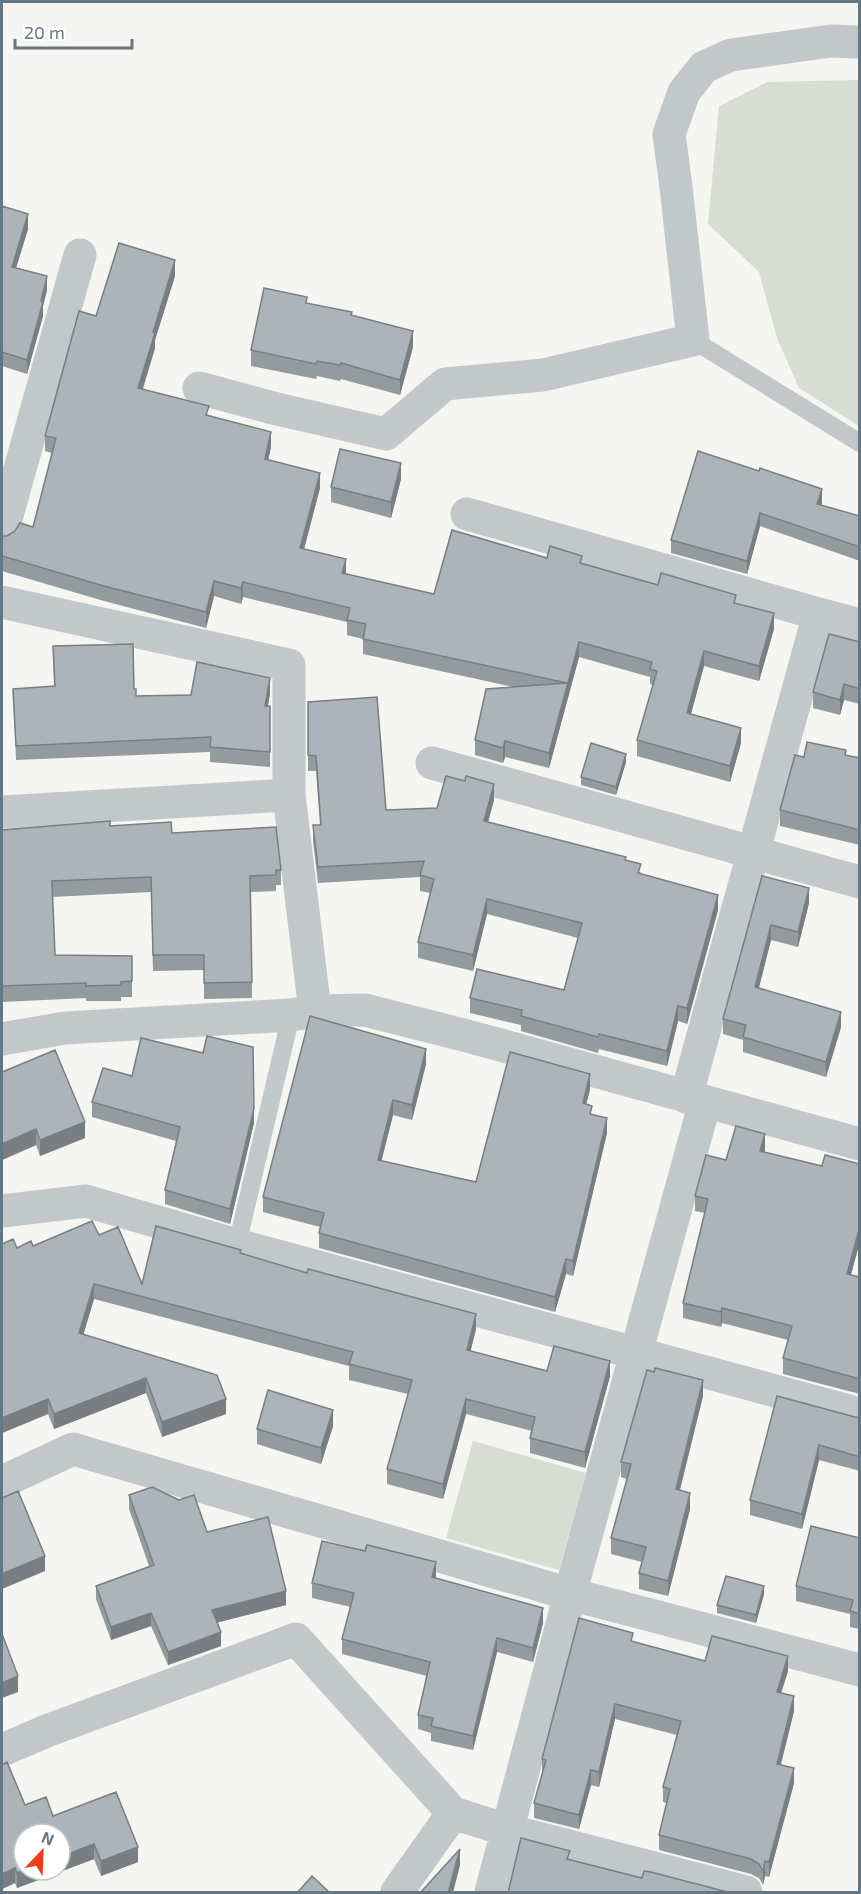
<svg xmlns="http://www.w3.org/2000/svg" width="861" height="1894" viewBox="0 0 861 1894" font-family="'Exo 2',sans-serif">
  <rect width="100%" height="100%" fill="#f5f5f1"/>
  <path fill="#d7ddd2" d="M859,80H860L859,426L799,388L777,338L759,272L708,224L719,106L767,82Z
    M473,1441L586,1473L559,1570L446,1538Z"/>
  <g fill="none" stroke-linecap="round" stroke-linejoin="round">
    <path stroke="#c2c7c9" stroke-width="18" d="M693,340L860,443
      M237,1245L291,1015"/>
    <path stroke="#c2c7c9" stroke-width="33" d="M199,388L277,409L386,434L445,384L543,375L693,340L676,187L669,134L684,92L704,67L731,55L831,41L860,42
      M467,514L819,614
      M2,533L80,255
      M2,602L289,665V795L315,1011
      M432,763L860,882
      M2,812L289,795
      M2,1039L65,1028L291,1015L315,1011L365,1010L471,1037L860,1144
      M686,1097L819,614L860,625
      M2,1211L86,1201L237,1245L860,1414
      M2,1482L73,1449L570,1594L860,1670
      M2,1750L49,1730L296,1639L453,1813L507,1830L746,1892
      M397,1892L453,1813
      M491,1892L570,1594L705,1102"/>
  </g>
  <path fill="#949b9f" d="M2,206L28,229L16,268L47,290L43,306V316L27,374L2,366Z
    M175,276L155,340V348L143,389L209,415L271,447L268,460L320,488L304,549L346,574L434,594L547,558L582,563L658,585L736,603L774,629L759,681L704,666L691,714L741,743L730,782L637,756V740L653,685L650,684V677L579,657L549,768L505,757L503,763L475,755V740L514,687L363,654V639L347,635V622L243,597L241,604L214,596L206,628L104,601L2,571V536H7L33,527L52,453L45,451V436L96,316Z
    M307,303L352,315L413,347L400,395L341,379L340,381L317,376L316,379L251,366V350Z
    M698,451L822,503L821,505L860,516V561L760,526L747,574L671,553V540Z
    M401,479L391,518L331,502V487Z
    M860,642V704L844,700L840,715L813,708V692Z
    M53,646L134,689L136,696L270,693L268,706H270V767L210,762V752L16,760L13,689L54,686Z
    M308,702L386,810L437,808L494,800L488,822L626,860L641,873L718,910L687,1024L678,1021L667,1066L599,1049L598,1053L521,1031V1025L470,1013V998L564,990L578,938L487,914L473,971L418,958V942L430,893L420,891V877L318,883L313,841V825H320L316,771H308Z
    M846,755L860,758V845L780,826V810L804,757Z
    M626,762L616,795L581,785V777Z
    M110,826L172,833L281,870V885H276V891L251,892L252,998L204,999V970L153,971L151,892L52,897L55,955L132,956V997H121V1001H86V998L2,1002V830Z
    M762,876L809,903L798,947L771,940L759,988L841,1027L826,1077L743,1052V1040L723,1034V1019Z
    M203,1053L254,1123L230,1224L165,1204V1190L176,1141L92,1117V1102L132,1076Z
    M426,1064L412,1120L393,1115L381,1161L476,1182L590,1089L586,1104L592,1115L607,1133L573,1276L566,1274L555,1312L319,1248V1233L320,1227L263,1212V1197Z
    M2,1072L85,1138L40,1156L36,1145L2,1160Z
    M765,1150L764,1152L822,1166L860,1164V1241L851,1275L860,1277V1394L783,1374V1358L788,1340L722,1323L721,1327L683,1318V1303L705,1213L695,1211V1196L726,1160Z
    M99,1235L142,1284L241,1254L476,1329L470,1351L547,1371L610,1376L585,1468L530,1453V1438L532,1431L466,1414L443,1499L387,1484V1469L408,1394L349,1380V1366L94,1299L83,1335L226,1414L162,1437L146,1393L54,1429L48,1414L2,1433V1244L17,1248Z
    M703,1396L680,1490L690,1509L668,1596L639,1589V1573L642,1562L611,1554V1538L627,1479L621,1477V1462Z
    M855,1417L860,1418V1471L819,1460L802,1529L750,1515V1500Z
    M333,1426L321,1464L257,1444V1429Z
    M129,1495L207,1532L286,1605L217,1622L221,1646L168,1665L151,1626L111,1640L96,1599V1586L149,1566L129,1509Z
    M860,1538V1629L850,1627V1614L796,1601V1586Z
    M436,1577V1578L543,1623L533,1662L497,1652L473,1750L431,1741V1733L418,1729V1715L427,1676L342,1654V1639L351,1607L312,1598V1583Z
    M764,1594L756,1623L717,1613V1605Z
    M633,1642L705,1661L788,1671L781,1693L794,1711L781,1765L794,1783L769,1877L765,1876L763,1885L759,1878L751,1874L659,1850V1835L667,1803L663,1802V1787L677,1735L615,1719L599,1787L591,1785L579,1829L534,1818V1803L542,1773V1759Z
    M25,1805L53,1816L138,1862L101,1876L94,1859L17,1888L15,1883L2,1889Z"/>
  <path fill="#787e82" d="M28,214V229L12,281V267Z
    M175,260V276L155,340V348L138,403V388L153,332Z
    M47,276V290L43,306V316L27,374V360Z
    M413,331V347L400,395V380Z
    M271,432V447L265,474V459Z
    M401,463V479L391,518V502Z
    M320,473V488L300,564V548Z
    M822,489V503L817,517V504Z
    M760,513V526L747,574V561Z
    M346,559V575L342,573Z
    M214,581V596L206,628V612Z
    M243,582V597L241,604V588Z
    M774,613V629L759,681V666Z
    M579,642V657L549,768V753Z
    M704,651V666L687,728V713Z
    M270,678V693L265,721V706Z
    M844,684V700L840,715V700Z
    M741,728V743L730,782V766Z
    M505,741V757L503,763V748Z
    M626,754V762L616,795V787Z
    M494,784V800L484,836V821Z
    M809,888V903L798,947V932Z
    M718,895V910L687,1024V1008Z
    M487,899V914L473,971V955Z
    M771,925V940L755,1002V987Z
    M678,1006V1021L667,1066V1051Z
    M841,1012V1027L826,1077V1062Z
    M426,1049V1064L412,1120V1105Z
    M590,1074V1089L583,1118V1103Z
    M393,1100V1115L378,1175V1160Z
    M254,1108V1123L230,1224V1209Z
    M607,1118V1133L573,1276V1261Z
    M85,1122V1138L40,1156V1140Z
    M36,1129V1145L2,1160V1144Z
    M765,1134V1150L760,1166V1151Z
    M860,1226V1241L847,1289V1274Z
    M566,1259V1274L555,1312V1297Z
    M94,1284V1299L79,1349V1333Z
    M722,1308V1323L721,1327V1312Z
    M476,1314V1329L467,1366V1350Z
    M610,1361V1376L585,1468V1452Z
    M146,1378V1393L54,1429V1414Z
    M703,1380V1396L676,1505V1489Z
    M48,1399V1414L2,1433V1418Z
    M226,1399V1414L162,1437V1422Z
    M466,1399V1414L443,1499V1484Z
    M333,1410V1426L321,1464V1448Z
    M819,1445V1460L802,1529V1514Z
    M690,1493V1509L668,1596V1581Z
    M45,1556V1571L2,1589V1574Z
    M436,1562V1577L432,1592V1577Z
    M764,1586V1594L756,1623V1615Z
    M286,1591V1605L212,1624V1610Z
    M543,1608V1623L533,1662V1648Z
    M151,1613V1626L111,1640V1627Z
    M221,1632V1646L168,1665V1652Z
    M497,1638V1652L473,1750V1736Z
    M788,1656V1671L777,1706V1692Z
    M18,1676V1692L2,1698V1683Z
    M794,1696V1711L777,1778V1764Z
    M615,1704V1719L599,1787V1772Z
    M794,1768V1783L769,1877V1862Z
    M591,1770V1785L579,1829V1815Z
    M94,1844V1859L17,1888V1873L24,1870H60V1857Z
    M138,1847V1862L101,1876V1861Z
    M460,1849V1865L453,1893H448Z
    M765,1861V1876L763,1885V1871Z
    M15,1868V1883L2,1889V1874Z"/>
  <path fill="#acb4b9" stroke="#787e82" stroke-width="1.5" d="M2,206L28,214L12,267L47,276L41,301L43,302L27,360L2,352Z
    M119,243L175,260L153,332L155,333L138,388L209,406L206,415L271,432L265,459L320,473L300,548L346,559L342,573L434,594L452,530L547,558L550,546L582,556L580,563L658,585L661,573L736,595L734,603L774,613L759,666L704,651L687,713L741,728L730,766L637,740L657,671L650,669L652,662L579,642L549,753L505,741L503,748L475,740L486,689L567,683L363,639L366,624L347,620L350,608L243,582L241,588L214,581L206,612L104,586L2,556V536H7L15,531L20,523L33,527L56,438L45,436L79,311L96,316Z
    M264,288L307,297L306,303L352,312L351,315L413,331L400,380L341,363L340,365L317,361L316,364L251,350Z
    M340,449L401,463L391,502L331,487Z
    M698,451L759,471L760,468L822,489L817,504L860,516V547L760,513L747,561L671,540Z
    M829,634L860,642V689L844,684L840,700L813,692Z
    M133,644L134,689H136V696L191,695L197,662L270,678L265,706H270V752L210,747L211,737L16,746L13,689L55,686L53,646Z
    M377,697L386,810L437,808L446,776L465,781L466,776L494,784L484,821L626,857L625,860L641,864L638,873L718,895L687,1008L678,1006L667,1051L599,1034L598,1037L521,1016L522,1010L470,998L477,969L564,990L582,923L487,899L473,955L418,942L434,879L420,875L424,861L318,867L313,825H321L316,756L308,755V702Z
    M807,742L846,750L845,755L860,758V830L780,810L795,755L804,757Z
    M591,743L626,754L616,787L581,777Z
    M110,821V826L171,822L172,833L276,827L281,870H276V875L250,876L252,982L204,983V955H153L151,877L52,881L55,955L132,956V981L121,982V985L86,986V983L2,986V830Z
    M762,876L809,888L798,932L771,925L755,987L841,1012L826,1062L743,1037L746,1025L723,1019Z
    M310,1016L426,1049L412,1105L393,1100L378,1160L476,1182L510,1052L590,1074L583,1103L592,1106L590,1114L607,1118L573,1261L566,1259L555,1297L319,1233L324,1213L263,1197Z
    M207,1036L253,1047L254,1108L230,1209L165,1190L180,1127L92,1102L103,1068L132,1076L141,1038L203,1053Z
    M55,1050L85,1122L40,1140L36,1129L2,1144V1072Z
    M736,1126L765,1134L760,1151L822,1166L825,1155L860,1164V1226L847,1274L860,1277V1379L783,1358L792,1326L722,1308L721,1312L683,1303L708,1199L695,1196L706,1155L726,1160Z
    M92,1221L99,1235L118,1227L142,1284L156,1226L241,1250L240,1253L307,1273L308,1269L476,1314L467,1350L547,1371L554,1346L610,1361L585,1452L530,1438L535,1417L466,1399L443,1484L387,1469L412,1380L349,1364L353,1352L94,1284L79,1333L217,1375L226,1399L162,1422L146,1378L54,1414L48,1399L2,1418V1244L13,1239L17,1248L31,1241L33,1246Z
    M655,1368L703,1380L676,1489L690,1493L668,1581L639,1573L646,1547L611,1538L631,1464L621,1462L647,1370L654,1372Z
    M268,1390L333,1410L321,1448L257,1429Z
    M777,1396L855,1417L860,1418V1457L819,1445L802,1514L750,1500Z
    M152,1487L179,1500L194,1495L207,1532L268,1517L286,1591L212,1610L221,1632L168,1652L151,1613L111,1627L96,1586L154,1565L129,1495Z
    M18,1491L45,1556L2,1574V1498Z
    M811,1526L860,1538V1614L850,1611L853,1600L796,1586Z
    M322,1541L365,1551L367,1545L436,1562L432,1577L543,1608L533,1648L497,1638L473,1736L431,1726L433,1718L418,1715L430,1662L342,1639L354,1593L312,1583Z
    M726,1576L764,1586L756,1615L717,1605Z
    M579,1618L633,1633L631,1641L705,1661L712,1636L788,1656L777,1692L794,1696L777,1764L794,1768L769,1862L765,1861L763,1871L759,1864L751,1859L659,1835L670,1789L663,1787L681,1721L615,1704L599,1772L591,1770L579,1815L534,1803L546,1760L542,1759Z
    M2,1634L18,1676L2,1683Z
    M7,1762L25,1805L46,1797L53,1816L116,1792L138,1847L101,1861L94,1844L60,1857V1834H24V1870L17,1873L15,1868L2,1874V1765Z
    M521,1838L570,1851L567,1859L642,1878L644,1871L651,1872L731,1893H508Z
    M460,1849L448,1893H420Z
    M312,1876L330,1893H297Z"/>
  <rect width="861" height="1894" fill="none" stroke="#637784" stroke-width="6"/>
  <g transform="translate(42 1852) rotate(23)"><circle r="28" fill="#ffffff" stroke="#c1c9ce" stroke-width="1.5"/>
  <path d="M0-4.5L10 22L0 15L-10 22Z" fill="#ec3e1a"/>
  <text y="-9" font-size="16" font-weight="bold" text-anchor="middle" fill="#637784">N</text>
  </g>
  <path d="M15 39v9h117v-9" fill="none" stroke="#637784" stroke-width="3"/>
  <text x="24" y="39" font-size="18" fill="#637784" stroke="#ffffff" stroke-width="4.5" paint-order="stroke">20 m</text>
</svg>
